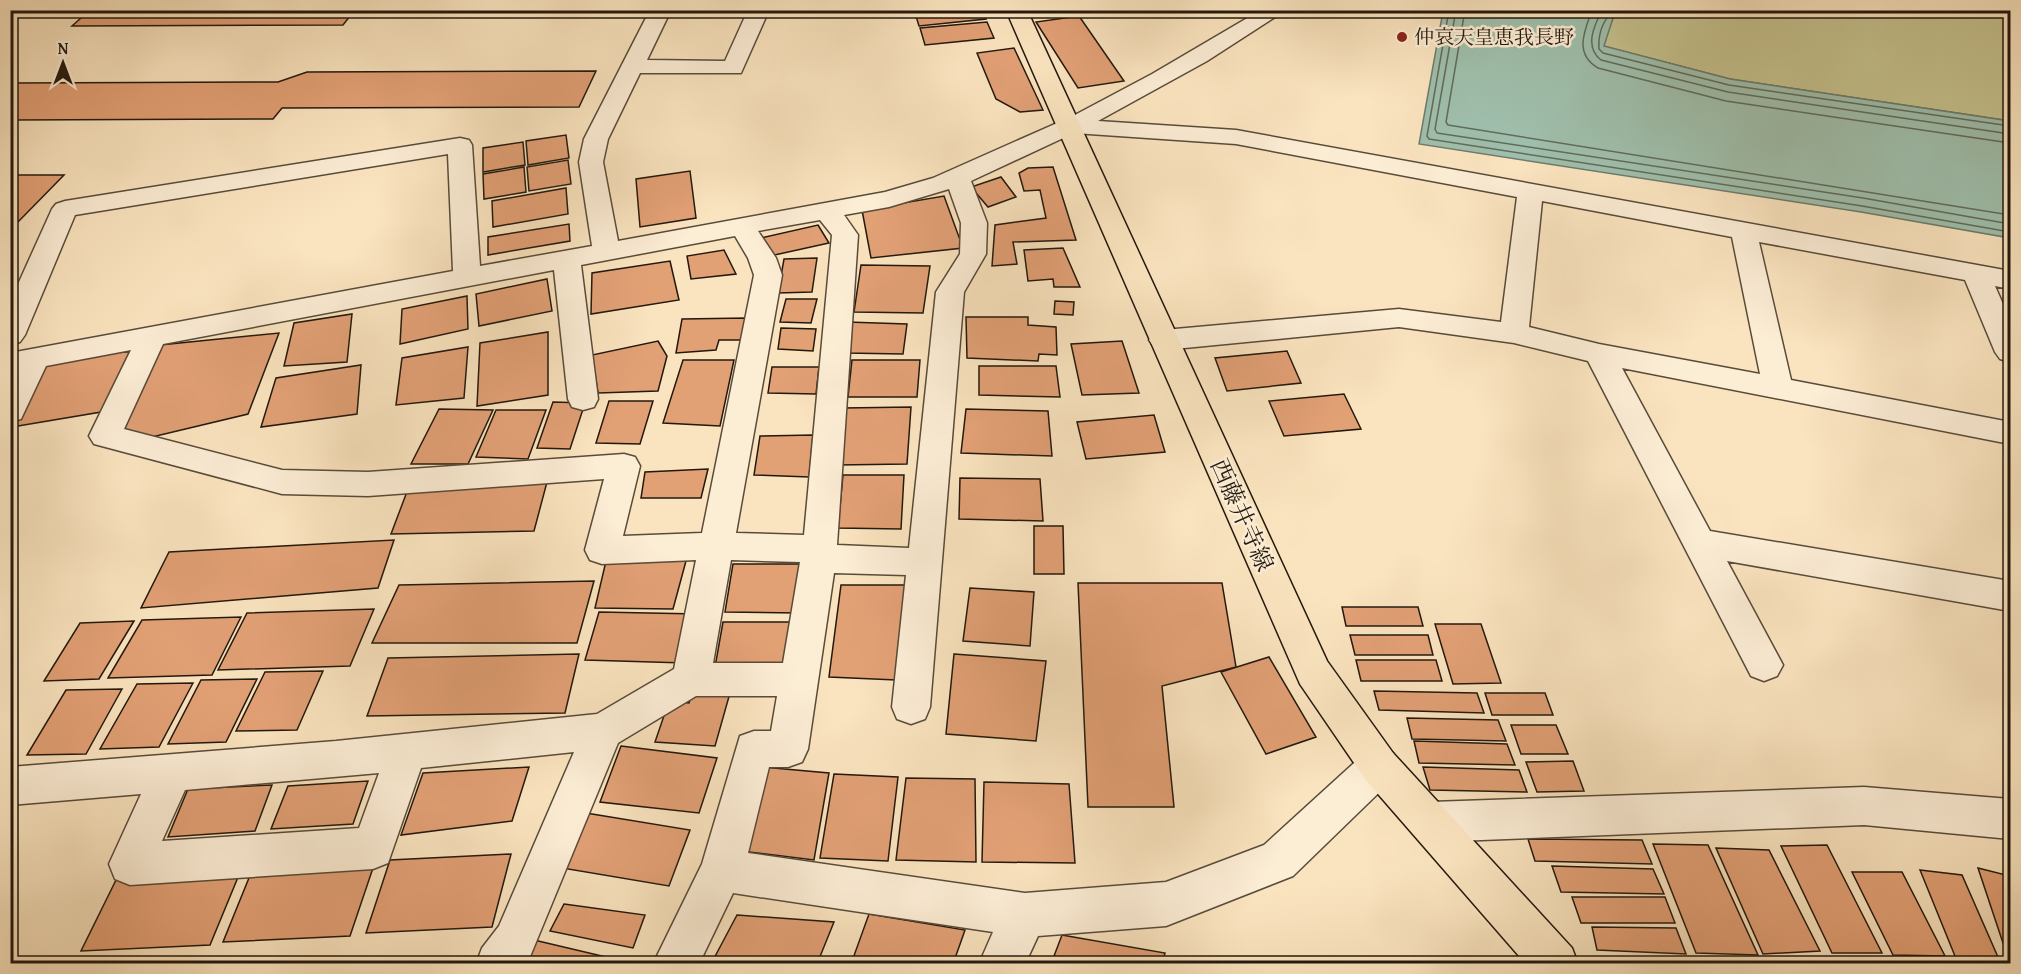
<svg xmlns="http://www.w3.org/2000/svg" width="2021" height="974" viewBox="0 0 2021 974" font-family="'Gentium Book Plus','Noto Serif JP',serif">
  <rect width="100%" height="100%" fill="#fae4bf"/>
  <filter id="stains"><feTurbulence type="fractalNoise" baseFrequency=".00333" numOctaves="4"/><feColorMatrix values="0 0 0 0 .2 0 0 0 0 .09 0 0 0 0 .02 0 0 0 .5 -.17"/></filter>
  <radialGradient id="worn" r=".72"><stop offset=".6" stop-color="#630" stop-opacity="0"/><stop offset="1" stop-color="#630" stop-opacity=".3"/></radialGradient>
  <path fill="#c5c28e" stroke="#746d4e" stroke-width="1.5" d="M1627,11H2010V121L1730,79L1603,46L1613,18Z"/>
  <path fill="#9fbfac" stroke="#6d7c6d" stroke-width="1.5" d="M1443,11H1627L1613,18L1604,46L1730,79L2010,121V238L1861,212L1419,144Z"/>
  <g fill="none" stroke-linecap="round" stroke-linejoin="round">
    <path stroke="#606c5d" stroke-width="1.5" d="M1449,10L1427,136L1429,139L1862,206L2010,232
      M1456,10L1435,129L1437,133L1863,198L2010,224
      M1465,10L1446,122L1448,125L2010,215
      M1592,10C1584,32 1574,54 1598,68L1726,101L2010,143
      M1602,10C1594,26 1584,47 1601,60L1728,92L2010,134
      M1614,10C1603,20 1598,34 1599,49L1603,53L1729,85L2010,126"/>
  </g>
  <path fill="#e2a075" stroke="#22180e" stroke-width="1.5" d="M90,10H619L617,15L350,16L343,25L72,26Z
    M914,10H983L986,19L919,26Z
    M1079,16L1124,81L1078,88L1036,22Z
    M987,22L994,38L925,45L920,28Z
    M1014,48L1043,110L1020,112L996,99L977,53Z
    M596,71L579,107L282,108L273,119L10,120V85L13,83L278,82L307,72Z
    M566,135L569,158L528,165L526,141Z
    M523,142L525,165L483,172V148Z
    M568,160L571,184L529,191L527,167Z
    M524,167L526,192L484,199L483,174Z
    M1053,167L1076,240L1013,242L1017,264L992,266L995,225L1046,218L1040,190L1024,191L1019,173L1028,168Z
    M690,171L696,218L640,227L636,179Z
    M10,175H64L16,224H10Z
    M1001,177L1016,197L988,207L971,187Z
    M566,188L568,214L493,227L492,201Z
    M944,196L963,248L871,258L862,210Z
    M569,224L570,241L488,255V237Z
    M818,225L829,243L770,256L761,238Z
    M1063,248L1080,287H1054L1053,279L1028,281L1024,250Z
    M724,250L736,274L691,279L687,256Z
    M817,258L812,292L778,293L784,259Z
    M670,261L679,300L591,314L592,273Z
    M861,265L930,266L923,313L854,312Z
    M547,279L552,311L479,326L476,294Z
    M467,296L468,329L400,344L402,309Z
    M786,299H817L811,323L780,322Z
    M1055,301L1074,302L1073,315L1054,314Z
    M352,314L347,362L284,366L294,323Z
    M966,317H1028V325L1056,327L1057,355L1039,354L1038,361L967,358Z
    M746,318L741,340H719L716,350L676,353L682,319Z
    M847,322L907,324L903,354L845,353Z
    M781,328L816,329L813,351L778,349Z
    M548,332V395L477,406L480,343Z
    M279,333L248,414L152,437L121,429L160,345Z
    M144,341L113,410L12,427L41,362Z
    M658,341L667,356L658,391L598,393L592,355Z
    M1122,341L1139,393L1082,395L1071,344Z
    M468,347L464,398L396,405L402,358Z
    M1287,351L1301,383L1227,391L1215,358Z
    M683,360H734L720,426L663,423Z
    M852,360H920L917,397H848Z
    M361,365L357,414L261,427L276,378Z
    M979,366H1056L1060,397L979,395Z
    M772,367H819L816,394L768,393Z
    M1344,394L1361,429L1284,436L1269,401Z
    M609,401H653L640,444L596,443Z
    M553,402L585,403L570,449L537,448Z
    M911,407L907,464L837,465L843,408Z
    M439,409L493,410L468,464H411Z
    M966,409L1048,411L1052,456L961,453Z
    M496,410H546L528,459L476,457Z
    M1154,415L1165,452L1086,459L1077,422Z
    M813,435L809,477L754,475L760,436Z
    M708,469L701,498H641L645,472Z
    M843,475H904L901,529L838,528Z
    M960,478L1040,479L1043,521L959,519Z
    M547,482L534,531L391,534L408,489Z
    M1034,526H1063L1064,574H1034Z
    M394,540L378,588L141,608L169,552Z
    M606,561H686L673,609L595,608Z
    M733,564H807L799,613L725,612Z
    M594,581L577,643H372L399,585Z
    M1078,583H1222L1236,667L1162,686L1174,807H1088Z
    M841,585H906L896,680L829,677Z
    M970,588L1034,592L1030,646L963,641Z
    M1342,607H1418L1423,626H1346Z
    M374,609L350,666L218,670L247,613Z
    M599,612L698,614L685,663L585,660Z
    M241,617L212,675L108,678L142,620Z
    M134,621L99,679L44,681L80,623Z
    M723,622H797L790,668L715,667Z
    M1435,624H1481L1501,683L1453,684Z
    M1350,635H1428L1433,655H1355Z
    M579,654L565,713L367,716L388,658Z
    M954,654L1046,661L1036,741L946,734Z
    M1269,657L1316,737L1266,754L1221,672Z
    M1356,660H1436L1442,681H1361Z
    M323,671L297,730L236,731L265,672Z
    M257,679L226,742L168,744L201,680Z
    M193,683L159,747L100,749L137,684Z
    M122,689L86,754L27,755L66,690Z
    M693,691L730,693L715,746L655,742L669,701L689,703Z
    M1374,691L1477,693L1484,713L1379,710Z
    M1485,693H1545L1553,715H1492Z
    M1407,718L1498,720L1506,741L1412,739Z
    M1511,725H1556L1568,754H1521Z
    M1414,741L1507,744L1515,765L1419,763Z
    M621,746L717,758L699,813L600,802Z
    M1573,761L1584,791L1537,792L1526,762Z
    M529,767L512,821L401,835L423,773Z
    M761,767L829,773L814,860L741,851Z
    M1423,767L1519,770L1527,792L1430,790Z
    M834,774L898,777L888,861L820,858Z
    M906,778L975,779L976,862L896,860Z
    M368,781L353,824L271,829L288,786Z
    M984,782L1069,784L1075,863L982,862Z
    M272,785L255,831L168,837L188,789Z
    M586,813L690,830L669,886L562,868Z
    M1528,839L1642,840L1652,864L1535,861Z
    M1653,844L1708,845L1758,955L1696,953Z
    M1827,845L1882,953H1832L1781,846Z
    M1716,848L1769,850L1820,951L1763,954Z
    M511,854L492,927L366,933L390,860Z
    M375,862L350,936L223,942L253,868Z
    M1552,866L1653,869L1664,894L1561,892Z
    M1978,868L2010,876V961H2009Z
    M241,870L210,945L81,951L118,876Z
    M1920,870L1962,875L2001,964L1957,961Z
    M1852,872H1902L1945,956L1893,955Z
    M1572,897H1665L1675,923H1581Z
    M564,904L645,915L633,948L550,931Z
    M869,914L965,930L953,964H851Z
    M737,915L834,922L817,964H711Z
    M1592,927L1676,928L1686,954L1597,950Z
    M1062,935L1165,953L1162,964H1051Z
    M534,940L623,961L621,964H522Z"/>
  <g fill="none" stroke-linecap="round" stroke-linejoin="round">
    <defs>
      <path id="minor" d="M650,10H671L647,60L725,61L748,10H769L741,73H640L608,139L603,162L618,241L885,192L933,178L1073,116L1152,74L1261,10H1286L1207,61L1098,121L1236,130L2010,271V289L1995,286L2010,320V362L2000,359L1995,352L1965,280L1759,242L1791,380L2010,422V444L1622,368L1710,531L2010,581V611L1727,561L1783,665L1777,676L1764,681L1751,676L1588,361L1514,343L1399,327L1164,350L1154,347L1149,340L1154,333L1164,330L1399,309L1501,322L1517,197L1236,144L1074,133L971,181L987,223L986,254L964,292L930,707L925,719L911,724L897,719L892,707L906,575L834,573L808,749L802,762L788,767H769L748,853L1025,893L1166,882L1264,845L1365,753L1379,747L1393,753L1399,766L1393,779L1293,876L1166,926L1038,936L1025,964H979L993,932L733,893L699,964H653L702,864L740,736L754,731H771L777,696H696L618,743L527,964H476L482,948L499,926L574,752L421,768L388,863L373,869L130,885L115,879L109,864L141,794L10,805V767L336,741L597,714L674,669L696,560L602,564L590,560L585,550L604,479L368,496L282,494L94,444L89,436L131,350L46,366L21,419L10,422L13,373H10V353L453,271L448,154L75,215L25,335L20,342L10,345V302L52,209L56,204L65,201L460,138L469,140L472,145L480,266L592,246L579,162L584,139ZM949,189L961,223L960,254L936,292L909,548L837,545L858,235L844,215L889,207ZM1542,201L1732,237L1760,374L1599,344L1529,327ZM820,220L832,235L804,535L736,533L782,275L776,258L758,231ZM735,236L748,258L754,275L702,533L623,536L640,466L635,457L624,454L368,472L282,470L124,429L163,344L554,270L568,399L572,407L583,410L594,407L598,399L581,265ZM731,560L800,562L783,663H713ZM379,773L359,828L162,841L185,790Z
        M1864,787L2010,799V839L1864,825L1431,842L1416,836L1410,822L1416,808L1431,802Z"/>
      <path id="major" d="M1006,10H1027L1327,661L1393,753L1572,948L1578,964H1526L1365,779L1300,684Z"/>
    </defs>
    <use href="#minor" stroke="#584b3a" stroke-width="3"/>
    <use href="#major" stroke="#22180e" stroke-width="3"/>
    <use href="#minor" fill="#fcedd5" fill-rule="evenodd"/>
    <use href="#major" fill="#fae4bf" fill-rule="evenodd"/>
  </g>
  <circle fill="#8f2418" stroke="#fcedd5" stroke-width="2" cx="1402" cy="37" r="6"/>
  <g text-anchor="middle" stroke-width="5" stroke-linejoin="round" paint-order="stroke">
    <g font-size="20" fill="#22180e" stroke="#fcedd5" text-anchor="start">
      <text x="1414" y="44">仲哀天皇恵我長野</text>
    </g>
    <g font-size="24" fill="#22180e" stroke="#fcedd5">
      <text transform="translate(1242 515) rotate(66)" y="8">西藤井寺線</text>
    </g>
  </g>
  <rect width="2021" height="974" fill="none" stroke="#fae4bf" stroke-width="36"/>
  <rect x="12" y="12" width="1997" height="950" fill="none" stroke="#22180e" stroke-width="3"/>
  <rect x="18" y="18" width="1985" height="938" fill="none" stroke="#22180e" stroke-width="1.5"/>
  <g transform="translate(63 63)" stroke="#fcedd5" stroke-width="4.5" paint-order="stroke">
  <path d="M0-4.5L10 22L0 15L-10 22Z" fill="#22180e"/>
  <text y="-9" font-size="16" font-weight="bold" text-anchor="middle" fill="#22180e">N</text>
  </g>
  <rect width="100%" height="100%" filter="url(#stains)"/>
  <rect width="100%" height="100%" fill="url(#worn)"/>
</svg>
